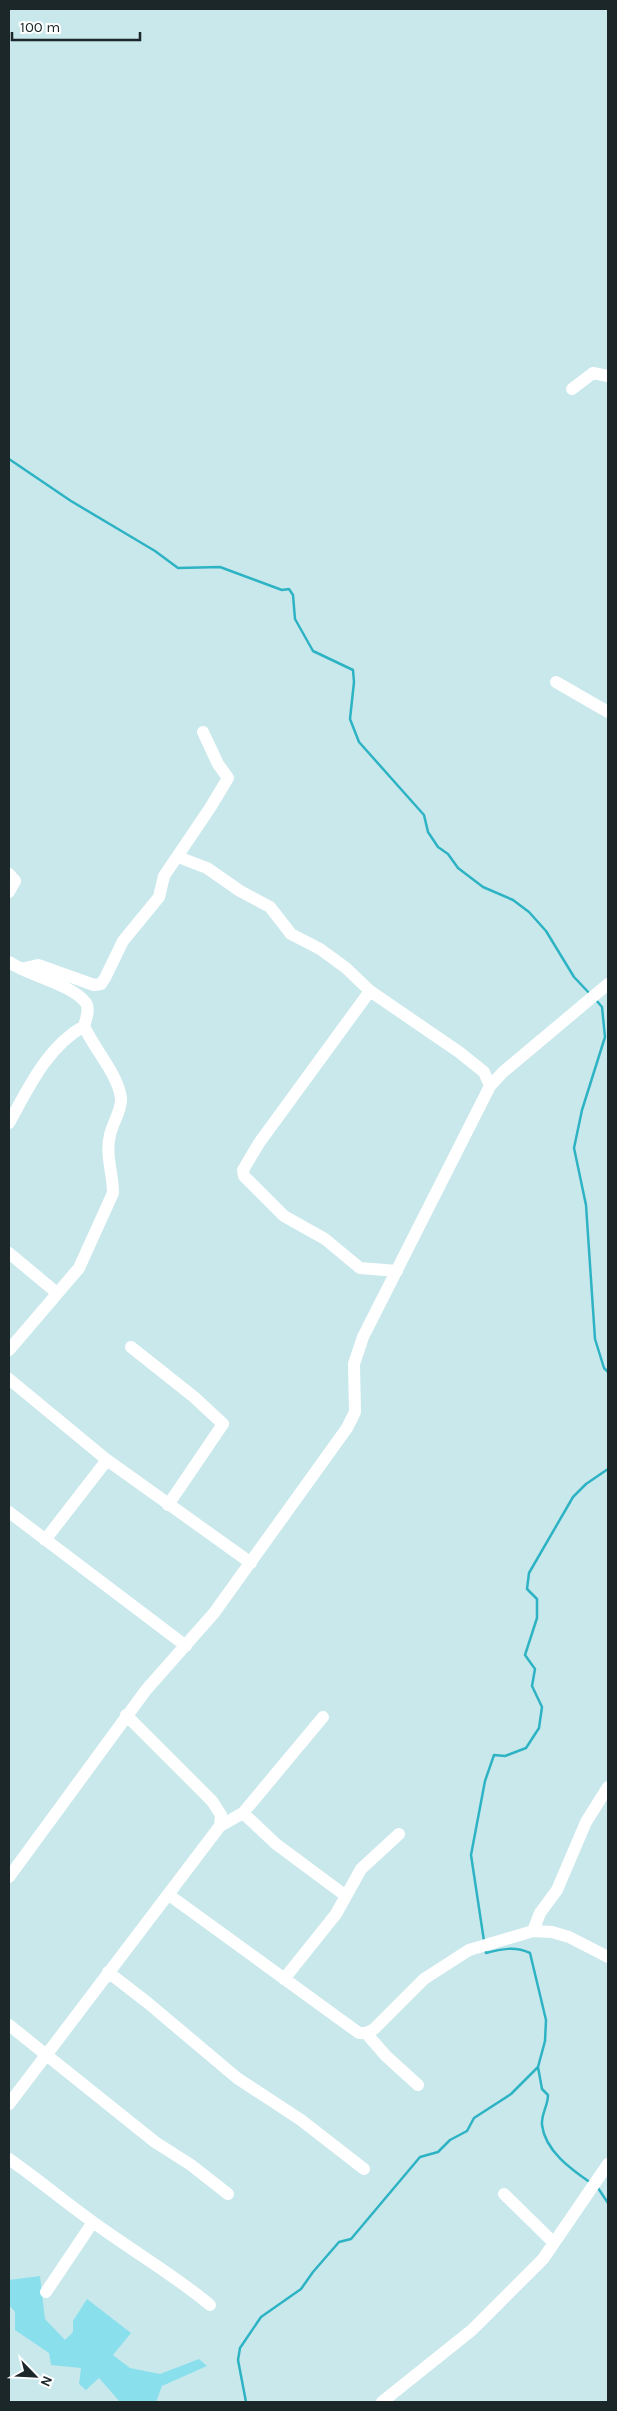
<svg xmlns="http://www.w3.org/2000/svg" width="617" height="2411" viewBox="0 0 617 2411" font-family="Karla,sans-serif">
  <rect width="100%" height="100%" fill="#c9e8ec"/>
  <path fill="#89e0ec" d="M40,2276L45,2319L65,2340L73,2332V2321L87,2299L131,2333L113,2355L130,2368L160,2374L199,2359L207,2366L162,2386L156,2402H120L99,2378L86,2390L79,2384L81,2368L51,2365L49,2353L15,2330V2312L9,2305V2280Z"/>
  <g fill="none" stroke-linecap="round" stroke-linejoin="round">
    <path stroke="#2db3c3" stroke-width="2.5" d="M9,459L71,501L155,551L178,568L220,567L282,590L289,589L293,595L295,619L313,651L353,670L354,682L350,719L359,742L424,815L428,832L438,847L448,854L458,868L483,887L513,900L529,912L546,931L574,977L591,995
      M596,1000L602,1007L605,1037L582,1110L574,1148L586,1205L595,1339L604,1368L608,1372
      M484,1941L471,1855L485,1781L494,1755L505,1756L526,1748L539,1728L542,1707L532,1686L535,1669L525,1655L537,1618V1599L527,1589L529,1573L573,1497L586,1484L608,1469
      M485,1949L486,1953C501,1949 515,1946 530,1953L546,2020L545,2041L538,2067L542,2089L548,2095C548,2106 541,2114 542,2125C545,2151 572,2170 591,2183
      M598,2188L608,2203
      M246,2402L238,2360L240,2348L261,2317L301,2289L313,2272L339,2242L351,2239L420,2157L438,2152L450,2140L467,2131L474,2118L511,2094L538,2067"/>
    <path stroke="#fff" stroke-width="12" d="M572,389L593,373L608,376
      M556,682L608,712
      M178,857L207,868L240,891L270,907L291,934L320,949L346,968L370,991L459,1052L484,1072L490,1086
      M9,874L15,881L9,892
      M9,962C29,976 72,984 86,1003C90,1010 86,1019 84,1026C47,1047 29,1087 9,1123
      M21,969L38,965L94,985L101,984L105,978L123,941L159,897L164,876L210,808L228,778L218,764L203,732
      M370,991L259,1143L243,1170L244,1176L284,1216L325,1239L360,1268L397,1271
      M9,1253L57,1293
      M131,1347L194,1397L223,1424L168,1505
      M9,1350L79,1268L113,1193C113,1173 105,1155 110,1135C112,1124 122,1110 121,1098C118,1074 94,1049 84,1026
      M9,1379L107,1460L251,1563
      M9,1512L186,1646
      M45,1540L107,1460
      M126,1715L212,1801L221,1815L220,1826
      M243,1813L276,1844L346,1896
      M9,1877L146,1690L214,1613L347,1428L355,1412L354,1364L363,1337L490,1086L503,1072L608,984
      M169,1895L359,2033H366L374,2029L424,1979L469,1950L533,1931L552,1932L569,1937L608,1957
      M533,1931L540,1913L557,1890L586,1822L608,1787
      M108,1972L148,2003L237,2078L301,2120L364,2169
      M284,1979L336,1914L361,1869L399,1834
      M9,2025L155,2142L191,2165L228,2194
      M366,2033L386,2056L418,2085
      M9,2104L220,1826L243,1813L323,1717
      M9,2159C42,2182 73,2209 107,2232C141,2256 178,2278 210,2305
      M504,2194L554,2243
      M46,2292L93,2222
      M382,2402L472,2330L543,2259L608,2164"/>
  </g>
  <rect width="617" height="2411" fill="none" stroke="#1b2729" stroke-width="20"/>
  <g transform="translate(35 2376) rotate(114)" stroke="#ffffff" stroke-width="4" paint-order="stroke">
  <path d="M0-4L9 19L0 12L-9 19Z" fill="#1b2729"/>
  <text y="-8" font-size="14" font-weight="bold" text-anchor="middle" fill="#1b2729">N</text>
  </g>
  <path d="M12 32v8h128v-8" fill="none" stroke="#1b2729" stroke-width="2.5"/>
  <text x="20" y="32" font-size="15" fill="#1b2729" stroke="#ffffff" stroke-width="4" paint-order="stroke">100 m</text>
</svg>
